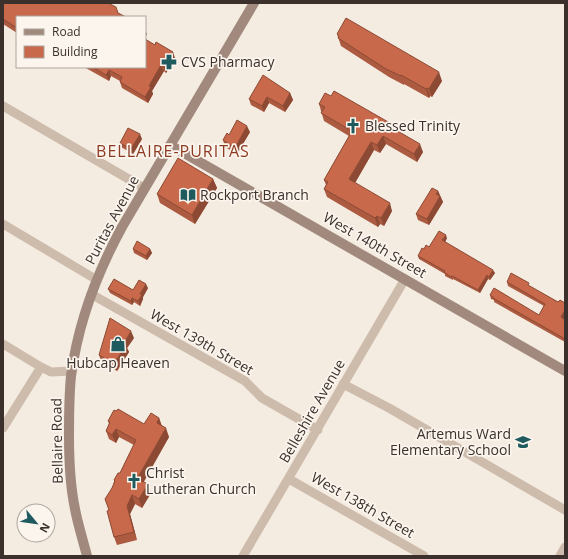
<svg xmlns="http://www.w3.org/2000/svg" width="568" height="559" viewBox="0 0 568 559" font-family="'Open Sans',sans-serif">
  <rect width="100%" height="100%" fill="#f4ebe1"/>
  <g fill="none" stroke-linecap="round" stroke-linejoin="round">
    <path stroke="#cdbbac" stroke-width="9" d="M3,106L144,188
      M3,224L97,280
      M91,294L245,381L262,398L318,430
      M3,344L41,367
      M343,384L389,408L565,510
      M3,428L41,367L51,372L72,371
      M289,479L424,556
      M243,556L405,279
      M560,556L565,547"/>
    <path stroke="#a18a7d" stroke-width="10" d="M170,145L565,371
      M87,556C83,540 78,525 75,509C70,485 69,460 69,436C69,416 69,396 71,376C78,323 97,273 122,227L254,3"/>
  </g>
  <path fill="#ac5a40" d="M3,3L118,13L17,17V33L3,24Z
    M337,34L442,81L432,97L430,96L429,98L404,84V85L389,77L341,46Z
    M175,58L166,73L164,71L152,91L153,94L148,103L122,88L120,82V81L111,76L109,81L84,67H145Z
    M290,93L293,100L285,112L269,103L264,112L251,105L249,99Z
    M331,96L390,123L392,128L423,152L417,162L386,144L380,153L374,150L355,183L392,211L384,226L380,224L378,227L327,197L324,189L326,185L324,180L349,136L324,121L319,104Z
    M250,132L237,154L225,147L223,140L229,135Z
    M142,139L133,154L121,147L120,143Z
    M213,179L217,188L195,224L160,203L157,194Z
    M438,191L443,202L429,225L418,220L416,214Z
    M447,238L445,242L495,273L490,280L488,279L480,293L453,279V280L445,276V274L419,259L418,256L429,247Z
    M133,249H150L152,253L147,260L134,253Z
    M507,282L531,287L558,302L565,303V316L564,319L565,320V342L494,302V300L491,299L490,295L539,315L544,306L508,286Z
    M148,288L143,297V299L140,306L134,302L132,305L110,293L108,289L133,290Z
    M134,338L127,348L129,352L117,371L101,361L99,355Z
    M159,418L162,426L169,437L143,482L151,493L142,508L135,504L130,514L137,540L117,545L114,537L109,510L112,488L114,482V480L120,473L134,445L119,437L116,443L109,439L106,431L109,424L108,421L144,424Z"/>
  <path fill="#8c4a34" d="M145,30L147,34L145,37Z
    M173,52L175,58L166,73L164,67Z
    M161,65L164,71L152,91L153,94L148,103L145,97L149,86Z
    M109,70L111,76L109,81L106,75Z
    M439,72L442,81L432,97L429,89Z
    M427,88L430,96L429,98L426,89Z
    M290,93L293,100L285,112L283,106Z
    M267,97L269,103L264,112L262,106Z
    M247,126L250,132L237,154L235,148Z
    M140,134L142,139L133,154L131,149Z
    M383,136L386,144L380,153L377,145Z
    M371,142L374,150L352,188L349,179Z
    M420,144L423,152L417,162L414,154Z
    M213,179L217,188L195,224L192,215Z
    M438,191L443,202L429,225L427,219Z
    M390,203L392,211L384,226L381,218Z
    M377,216L380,224L378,227L375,218Z
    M446,235L447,238L444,244L442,240Z
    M150,249L152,253L147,260L146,256Z
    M493,270L495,273L490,280L489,277Z
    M487,275L488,279L480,293L478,290Z
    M146,284L148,288L143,297V299L140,306L138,301L140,294Z
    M132,298L134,302L132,305L131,301Z
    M565,310V316L562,321L561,317Z
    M131,331L134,338L127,348L129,352L117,371L114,364L124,343Z
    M159,418L162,427L157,423Z
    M166,428L169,437L141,487L137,479Z
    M116,429L119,437L116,443L112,435Z
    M148,484L151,493L142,508L139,499Z
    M132,495L135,504L130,514L137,540L134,532L127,506Z"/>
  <path fill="#c8694b" stroke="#8c4a34" d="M3,3H108L116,7L118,13L126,17H17V28L3,19Z
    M346,18L439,72L429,89L427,88L426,89L401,75V76L386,69L338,38L339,36L337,34Z
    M145,39L155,45L156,42L173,52L164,67L161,65L149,86L151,87L145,97L120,82L122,77L109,70L106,75L93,67H145Z
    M263,75L290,93L283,106L267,97L262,106L249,99Z
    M334,91L390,123L389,126L420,144L414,154L383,136L377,145L371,142L349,179L390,203L381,218L377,216L375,218L324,189L328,182L324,180L352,131L321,113L325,107L319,104L325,93L331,96Z
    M237,120L247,126L235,148L223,140L227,133L229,135Z
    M128,128L140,134L131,149L120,143Z
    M178,158L213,179L192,215L157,194Z
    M432,188L438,191L436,194L440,196L427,219L416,214Z
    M439,231L446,235L442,240L493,270L489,277L487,275L478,290L452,276L451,277L444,272L445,271L418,256L422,248L424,249L426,245L429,247Z
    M137,241L150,249L146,256L133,249Z
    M511,273L529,283L528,285L558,302L560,300L565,303V310L561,317L565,320V339L493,298V297L490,295L494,288L539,315L545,304L507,282Z
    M114,279L133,290L139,280L146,284L140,294L142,295L138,301L132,298L131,301L108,289Z
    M110,318L131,331L124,343L126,345L114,364L99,355Z
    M118,409L144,424L151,413L159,418L157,423L166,428L137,479L148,484L139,499L132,495L127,506L134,532L114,537L107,511L109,510L105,499L112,488L115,481L114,480L118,473H120L136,440L116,429L112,435L106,431L110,422L108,421L114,410L116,411Z"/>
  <defs>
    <symbol id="pharmacy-bare" viewBox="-9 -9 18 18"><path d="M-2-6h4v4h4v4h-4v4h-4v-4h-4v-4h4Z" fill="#1f5a5e" stroke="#fbf5ee" stroke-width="2.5" paint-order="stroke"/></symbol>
    <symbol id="church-bare" viewBox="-9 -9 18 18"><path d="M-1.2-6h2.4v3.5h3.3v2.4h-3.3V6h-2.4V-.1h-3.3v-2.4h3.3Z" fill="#1f5a5e" stroke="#fbf5ee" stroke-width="2.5" paint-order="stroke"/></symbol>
    <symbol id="library-bare" viewBox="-9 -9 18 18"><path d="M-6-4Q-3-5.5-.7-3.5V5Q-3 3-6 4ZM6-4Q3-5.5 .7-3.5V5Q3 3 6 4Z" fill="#1f5a5e" stroke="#fbf5ee" stroke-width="2.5" paint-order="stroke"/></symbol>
    <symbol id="shop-bare" viewBox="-9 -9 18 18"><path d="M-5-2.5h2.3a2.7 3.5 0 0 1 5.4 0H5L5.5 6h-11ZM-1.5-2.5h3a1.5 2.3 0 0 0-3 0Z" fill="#1f5a5e" stroke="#fbf5ee" stroke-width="2.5" paint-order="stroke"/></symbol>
    <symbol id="school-bare" viewBox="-9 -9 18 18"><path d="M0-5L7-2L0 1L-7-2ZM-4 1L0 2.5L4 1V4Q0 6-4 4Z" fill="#1f5a5e" stroke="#fbf5ee" stroke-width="2.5" paint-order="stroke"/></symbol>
  </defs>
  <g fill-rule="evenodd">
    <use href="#pharmacy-bare" x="158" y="51" width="22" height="22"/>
    <use href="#church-bare" x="342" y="115" width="22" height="22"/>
    <use href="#library-bare" x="177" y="184" width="22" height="22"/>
    <use href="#shop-bare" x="107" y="333" width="22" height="22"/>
    <use href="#school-bare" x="512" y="431" width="22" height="22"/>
    <use href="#church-bare" x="123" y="470" width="22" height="22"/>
  </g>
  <g text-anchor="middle" stroke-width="3.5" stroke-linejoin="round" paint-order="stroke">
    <g font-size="14" fill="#3b302b" stroke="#fbf5ee" text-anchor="start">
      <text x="181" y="67">CVS Pharmacy</text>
      <text x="365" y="131">Blessed Trinity</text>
      <text x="200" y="200">Rockport Branch</text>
      <text x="118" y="368" text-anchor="middle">Hubcap Heaven</text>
      <text x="511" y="439" text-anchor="end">Artemus Ward<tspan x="511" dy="16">Elementary School</tspan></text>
      <text x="146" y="478">Christ<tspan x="146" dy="16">Lutheran Church</tspan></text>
    </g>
    <g font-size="14" fill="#3b302b" stroke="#fbf5ee">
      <text transform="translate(112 220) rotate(-62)" y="5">Puritas Avenue</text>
      <text transform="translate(375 245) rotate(30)" y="5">West 140th Street</text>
      <text transform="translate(202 342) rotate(30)" y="5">West 139th Street</text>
      <text transform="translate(312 411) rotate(-60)" y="5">Belleshire Avenue</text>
      <text transform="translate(57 441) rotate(-91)" y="5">Bellaire Road</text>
      <text transform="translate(363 505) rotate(30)" y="5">West 138th Street</text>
    </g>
    <g font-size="16" letter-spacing="1" fill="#8c3b22" stroke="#fbf5ee">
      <text x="173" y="157">BELLAIRE-PURITAS</text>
    </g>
  </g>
  <rect width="568" height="559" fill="none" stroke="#3b302b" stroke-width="8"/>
  <rect x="16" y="16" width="130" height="52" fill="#fbf5ee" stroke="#aea6a0"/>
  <rect x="24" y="29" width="20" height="6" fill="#a18a7d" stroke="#aea6a0"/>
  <text x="52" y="36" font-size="12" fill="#3b302b">Road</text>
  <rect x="24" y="46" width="20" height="12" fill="#c8694b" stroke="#aea6a0"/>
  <text x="52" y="56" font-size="12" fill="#3b302b">Building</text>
  <g transform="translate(36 523) rotate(119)"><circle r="19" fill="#fbf5ee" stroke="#aea6a0"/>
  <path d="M0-3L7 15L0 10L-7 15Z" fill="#1f5a5e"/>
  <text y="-6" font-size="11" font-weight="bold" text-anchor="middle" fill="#3b302b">N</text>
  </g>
</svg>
